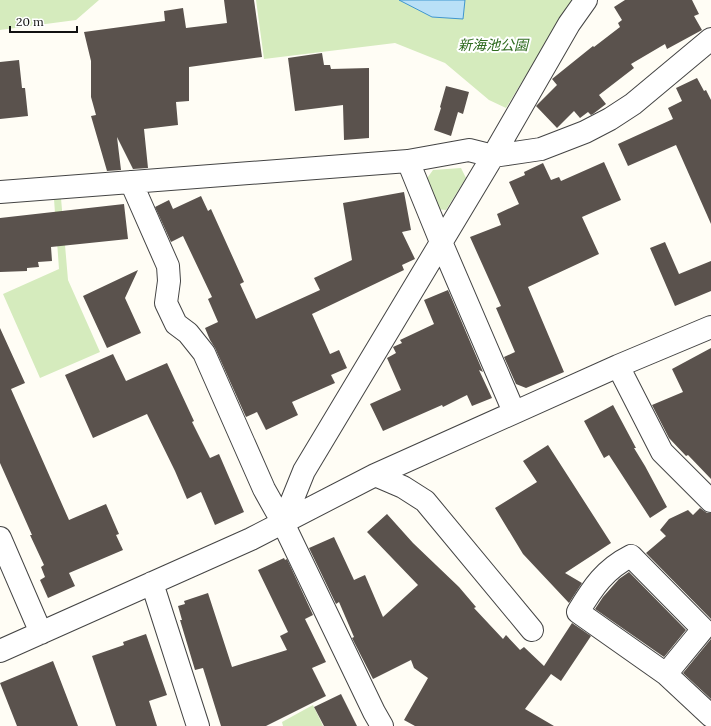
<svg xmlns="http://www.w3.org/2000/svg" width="711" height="726" viewBox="0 0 711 726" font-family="Lora,'Noto Sans JP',serif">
  <rect width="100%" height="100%" fill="#fffdf5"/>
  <path fill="#d5ebbd" d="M0,0H99L76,20L0,30Z
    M256,0H574L548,39L506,108L489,100L445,63L395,43L264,59Z
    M461,168L466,178L446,210L436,209L425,181L433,170Z
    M61,198L68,280L100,352L40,378L3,294L59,269L54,199Z
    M313,705L323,726H283L282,722Z"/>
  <path fill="#b9e0f7" stroke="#3f96cf" d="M399,0H465L463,19L432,17Z"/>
  <path fill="#5a524d" d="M224,0H254L262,57L189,67V101L176,102L178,125L144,129L148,168L133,169L117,137L121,170L107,171L91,116L96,115L91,97V61L84,32L165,21L164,11L183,8L186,28L227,23Z
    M625,0H692L699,14L694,16L702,30L667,49L665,44L631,64L634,68L599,95L606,104L593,114L591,115L588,112L580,118L574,111L557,128L536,106L557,85L552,79L593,46L594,47L620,27L618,23L622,20L614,7Z
    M322,53L324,65H330L331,69L369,68V138L344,140L343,105L295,111L288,58Z
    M19,60L22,88H25L28,116L0,119V62Z
    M697,78L704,91L706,90L711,100V224L676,145L628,166L618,144L673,119L668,108L682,101L676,88Z
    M446,86L469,92L463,114L458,112L451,136L434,130L441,108L440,107Z
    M604,162L621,200L582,217L599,254L528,287L564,372L526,388L516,384L504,357L515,352L496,308L501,306L470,237L501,225L497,214L519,204L509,182L525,175L524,172L543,163L551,180L559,177L561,181Z
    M404,192L411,230L402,232L415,259L402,265L404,270L312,314L330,354L339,350L347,368L331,375L335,383L292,402L298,415L266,430L257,412L246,417L215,348L210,340L205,328L218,322L208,299L212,297L183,236L171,242L155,207L169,200L173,209L201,196L208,211L211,209L244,282L240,284L256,319L320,290L314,278L352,260L343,203Z
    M124,204L128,239L51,247L52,261L38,262L39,267L27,268V271L0,272V218Z
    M665,242L679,274L711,261V291L675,306L650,248Z
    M138,270L125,298L141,333L107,348L83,296Z
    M448,290L483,372L479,370L492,398L472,406L467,395L443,407L442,405L383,431L370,404L401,390L387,358L396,353L393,347L402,343L400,340L434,324L424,300Z
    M0,328L25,383L11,389L69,520L106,504L119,534L116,535L123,550L69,573L75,586L48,598L40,580L45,577L41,567L44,565L30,535H32L0,463Z
    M711,348V479L688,455L686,456L669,438L652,405L683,392L672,369Z
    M113,354L126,381L167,363L194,421L192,422L210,458L219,454L244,512L215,525L201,492L187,499L175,471L147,414L93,438L65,375Z
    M613,405L636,448H634L645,466L667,507L650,518L609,455L604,458L584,421Z
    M548,445L611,543L565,573L582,583L569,603L523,554L495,508L537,482L523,461Z
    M700,508L707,513H711V619L646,553L666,536L660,530L669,519L688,510L693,515Z
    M387,514L413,543L459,587L476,607L474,608L503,639L506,635L520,650L524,647L544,666L572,623L591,636L561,681L551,674L525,709L554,726H415L404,720L428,678L414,668L411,660L373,679L352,638L354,637L339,602L336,604L309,548L334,537L354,580L365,575L383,617L418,585L367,532Z
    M284,558L285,560L287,559L313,615L305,619L326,662L312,668L326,696L266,726H221L203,668L195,670L180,620H182L178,606L185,604L184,601L208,593L232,667L287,650L280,636L288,632L258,570Z
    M629,572L686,630L664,657L595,609L603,597L619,579Z
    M146,634L167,695L149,701L157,726H116L92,656L124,645L123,642Z
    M711,639V699L683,673Z
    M53,661L78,726H17L0,683Z
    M341,694L357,726H324L314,707Z"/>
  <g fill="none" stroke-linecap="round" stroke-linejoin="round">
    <defs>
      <path id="minor" d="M408,161L441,242L514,412
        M131,182L168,266L169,281L166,303L176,324L188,333L204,353L264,489L283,523L374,712L382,726
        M0,192L408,161L469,150L493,156L541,149L585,132L610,119L633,104L711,39
        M618,366L662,452L711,501
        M375,475L403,487L425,501L532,630
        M283,523L304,471L493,156L569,24L586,0
        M0,538L41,633
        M152,583L198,726
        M0,651L251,539L375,475L618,366L711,327
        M666,674L703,629L631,556C605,569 593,587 578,612L666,674L711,716"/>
    </defs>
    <use href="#minor" stroke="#444" stroke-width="24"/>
    <use href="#minor" stroke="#fff" stroke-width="22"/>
  </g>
  <g text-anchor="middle" stroke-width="4" stroke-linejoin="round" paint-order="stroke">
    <g font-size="14" font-style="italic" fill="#2f6b1f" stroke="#fff">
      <text x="493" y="50">新海池公園</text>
    </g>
  </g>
  <path d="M10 26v6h67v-6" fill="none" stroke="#111111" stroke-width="2"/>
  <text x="16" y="26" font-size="12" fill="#111111" stroke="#ffffff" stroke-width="3" paint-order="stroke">20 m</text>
</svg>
